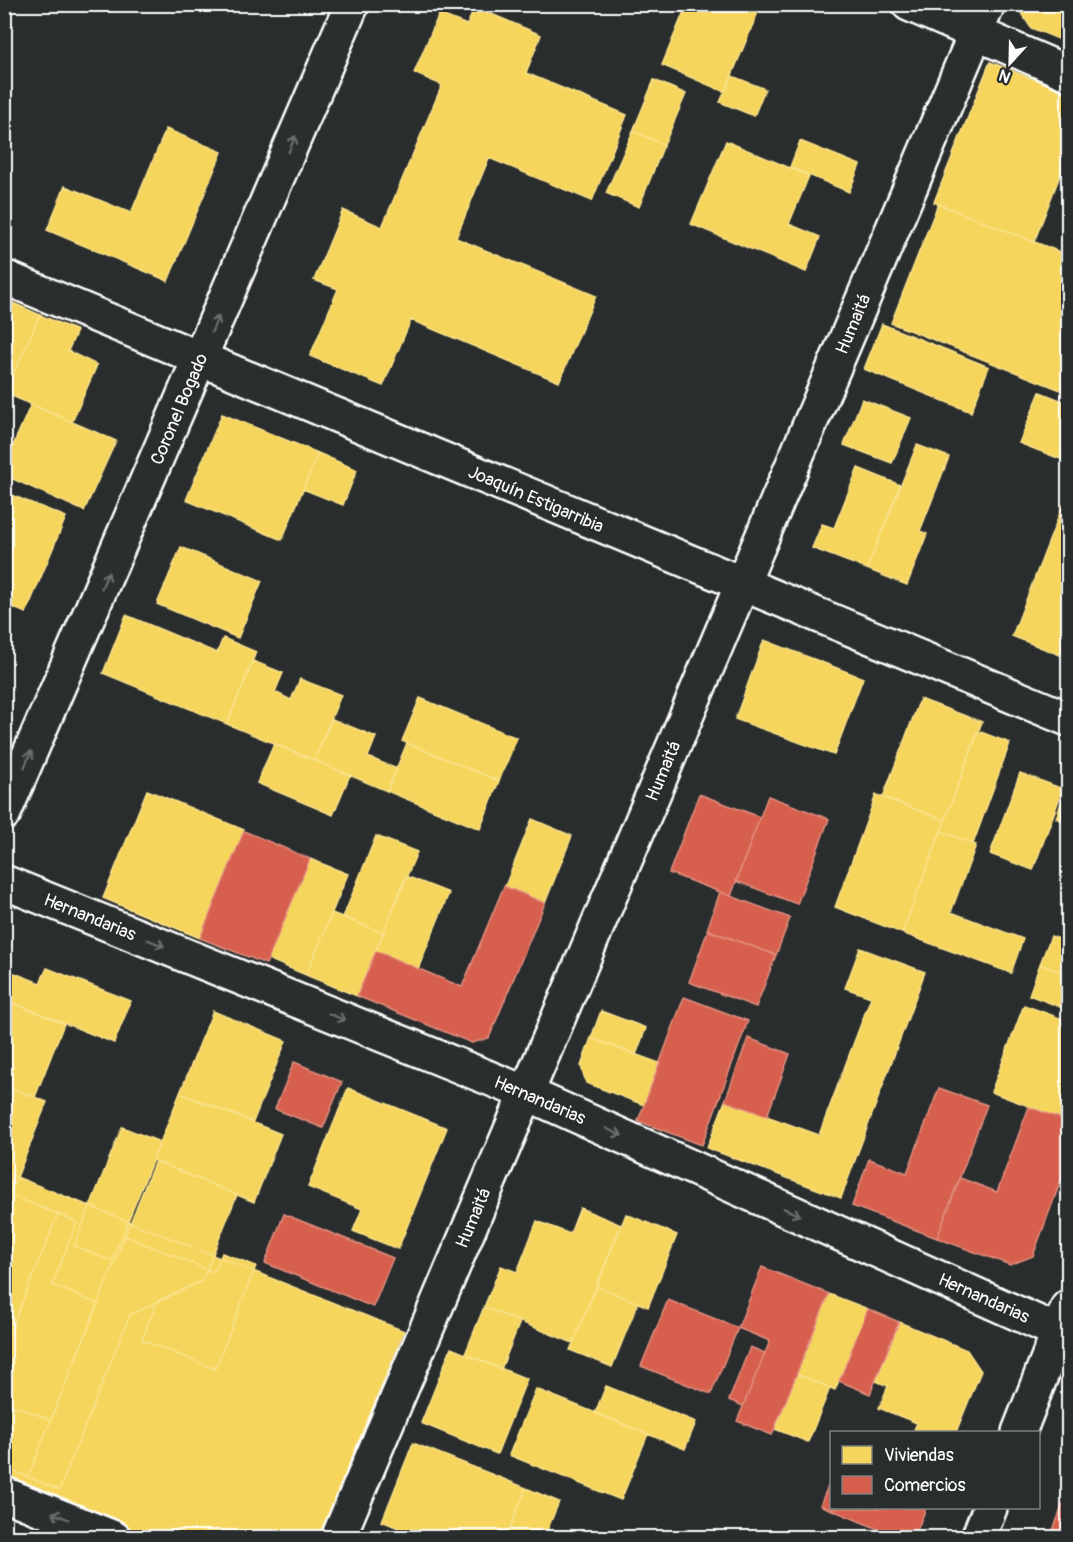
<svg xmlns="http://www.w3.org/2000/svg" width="1073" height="1542" viewBox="0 0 1073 1542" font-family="Pangolin,sans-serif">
  <rect width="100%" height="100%" fill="#2a2d2e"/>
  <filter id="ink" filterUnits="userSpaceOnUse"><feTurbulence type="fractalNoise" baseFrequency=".0167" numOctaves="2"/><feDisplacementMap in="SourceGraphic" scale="12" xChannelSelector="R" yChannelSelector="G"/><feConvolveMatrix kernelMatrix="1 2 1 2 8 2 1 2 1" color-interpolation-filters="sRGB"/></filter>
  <g filter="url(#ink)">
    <path fill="#f6d55c" stroke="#f9e28d" stroke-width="1.5" d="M687,4L761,5L725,92L662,65Z
      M1025,4H1068V43L1031,28L1021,13Z
      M475,7L541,35L526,73L627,115L592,201L489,158L456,238L596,296L559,382L411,320L383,386L310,356L338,289L314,280L343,210L382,227L442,85L414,73L439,14L467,25Z
      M990,62L1068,93V155L1034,242L934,202Z
      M732,76L765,89L754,116L720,102Z
      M654,80L686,94L664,145L633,131Z
      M166,129L222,152L168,281L47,230L65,186L131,213Z
      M633,131L664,145L639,207L606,193Z
      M726,141L809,176L789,224L820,237L806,272L691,224Z
      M800,141L860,165L849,192L790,167Z
      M938,204L1068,255V393L891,323Z
      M4,299L40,315L5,393L4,392Z
      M40,315L77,331L68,351L97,365L72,422L5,393Z
      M882,324L989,367L971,412L864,369Z
      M1040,392L1068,403V462L1019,443Z
      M862,399L911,418L892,463L844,445Z
      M31,404L116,441L84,511L4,475V466Z
      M222,414L318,453L282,540L186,500Z
      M917,445L949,457L920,531L927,534L907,585L867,569Z
      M318,453L357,470L343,505L303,489Z
      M858,468L900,485L867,569L812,548L822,524L834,528Z
      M4,492L66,517L26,613L4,604Z
      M1063,505L1068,507V639L1066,638L1060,655L1012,636Z
      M181,547L262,581L238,638L157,604Z
      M126,615L217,653L223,638L256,652L227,724L103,673Z
      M764,640L863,678L834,755L735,719Z
      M253,661L283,673L275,692L291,700L300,679L341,695L314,760L227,724Z
      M420,698L517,738L499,781L402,741Z
      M920,699L982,722L945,820L883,797Z
      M332,719L376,737L368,757L397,769L387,791L314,760Z
      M978,731L1010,743L973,844L941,831Z
      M407,743L499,781L480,829L387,791Z
      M274,744L350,775L333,815L257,783Z
      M1020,773L1063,789L1033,870L990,854Z
      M1068,783V823L1056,818Z
      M147,790L244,830L200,938L103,898Z
      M876,795L945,820L902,933L835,907Z
      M532,819L572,836L545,903L505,886Z
      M941,831L976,845L951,912L1023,939L1011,973L902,933Z
      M376,836L417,852L383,933L343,917Z
      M310,859L348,874L306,975L268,959Z
      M406,876L449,893L418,969L376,951Z
      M332,913L383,933L357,996L306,975Z
      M1051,936L1068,942V975L1040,964Z
      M860,948L925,972L841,1198L707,1148L725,1101L819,1135L871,997L845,988Z
      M1040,964L1068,975V1010L1029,995Z
      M47,968L131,1001L114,1043L4,999V983L9,971L40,983Z
      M4,999L64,1024L35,1097L4,1085Z
      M1024,1005L1068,1021V1121L991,1092Z
      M213,1011L286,1041L253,1122L180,1093Z
      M601,1011L646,1028L636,1055L591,1038Z
      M591,1038L659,1063L644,1105L586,1083L581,1066Z
      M4,1085L47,1102L10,1195L4,1193Z
      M348,1088L447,1128L398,1249L353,1231L362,1209L308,1187Z
      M180,1093L281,1134L254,1202L153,1160Z
      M122,1127L160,1142L112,1261L74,1246Z
      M155,1161L237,1195L207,1269L125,1236Z
      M4,1172L404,1331L319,1538H156L4,1477Z
      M4,1193L58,1214L4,1347Z
      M580,1208L621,1225L573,1343L484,1307L501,1266L517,1272L537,1221L570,1234Z
      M58,1214L77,1222L52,1285L98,1304L51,1420L4,1402V1347Z
      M626,1214L677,1235L648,1307L597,1286Z
      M125,1236L207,1269L202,1281L130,1315L59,1490L28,1477Z
      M222,1253L256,1266L215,1369L142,1340L157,1301L202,1281L207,1269L214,1272Z
      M597,1286L638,1303L612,1367L570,1350Z
      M829,1294L868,1309L835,1390L797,1374Z
      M484,1307L520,1322L501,1369L465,1354Z
      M899,1322L967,1350L981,1371L956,1432H913L917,1423L879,1408L888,1386L876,1381Z
      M451,1348L527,1379L497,1454L421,1423Z
      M797,1374L830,1388L808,1442L775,1429Z
      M606,1386L696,1422L685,1449L595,1413Z
      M536,1389L648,1434L621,1500L509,1455Z
      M4,1402L51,1420L28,1477L4,1467Z
      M413,1443L526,1488L506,1538H422L382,1521Z
      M526,1488L559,1502L544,1538H506Z"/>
    <path fill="#d6604d" stroke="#e29082" stroke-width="1.5" d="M699,794L760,817L731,896L669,873Z
      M768,796L829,819L797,904L736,881Z
      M244,831L310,859L266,964L200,938Z
      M504,886L545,903L489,1038L472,1043L357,996L376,951L462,987Z
      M720,892L790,918L776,955L707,930Z
      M708,930L776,955L756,1007L689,982Z
      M684,997L748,1021L702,1145L638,1121Z
      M748,1038L790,1054L767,1116L725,1101Z
      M294,1062L342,1082L323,1128L275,1109Z
      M939,1088L987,1105L937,1238L852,1206L869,1159L907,1173Z
      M1029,1107L1068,1121V1161L1033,1256L1010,1265L937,1238L960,1178L997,1192Z
      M284,1214L393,1258L373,1307L265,1263Z
      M762,1267L829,1294L772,1435L737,1421L770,1341L738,1328Z
      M668,1300L738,1328L711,1394L641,1366Z
      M868,1309L899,1322L870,1394L839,1381Z
      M750,1347L765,1353L743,1406L729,1400Z
      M832,1477V1508H926L914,1538H900L820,1505Z
      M1068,1491V1538H1050Z"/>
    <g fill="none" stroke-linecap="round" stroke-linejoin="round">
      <defs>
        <path id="street" d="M909,4L1068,73
          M4,277L1068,719
          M4,813L352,4
          M4,882L526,1093L1068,1336
          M1019,1432L1068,1307
          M4,1494L114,1538
          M338,1538L988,4
          M978,1538L990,1508"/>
      </defs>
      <use href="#street" stroke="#fff" stroke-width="38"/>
      <use href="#street" stroke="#2a2d2e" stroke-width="33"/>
    </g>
    <defs><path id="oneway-shaft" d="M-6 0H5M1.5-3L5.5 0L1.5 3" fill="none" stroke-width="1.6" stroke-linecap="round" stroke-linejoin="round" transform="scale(1.5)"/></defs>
    <g stroke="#6a6c6d">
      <use href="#oneway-shaft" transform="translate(292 144) rotate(-67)"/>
      <use href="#oneway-shaft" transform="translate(215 324) rotate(-67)"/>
      <use href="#oneway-shaft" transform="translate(105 580) rotate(-67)"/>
      <use href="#oneway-shaft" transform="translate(28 759) rotate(-67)"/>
      <use href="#oneway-shaft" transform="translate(156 943) rotate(22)"/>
      <use href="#oneway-shaft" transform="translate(337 1017) rotate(22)"/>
      <use href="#oneway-shaft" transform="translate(614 1132) rotate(24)"/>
      <use href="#oneway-shaft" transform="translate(792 1212) rotate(24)"/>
      <use href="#oneway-shaft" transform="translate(60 1516) rotate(-158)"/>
    </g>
  </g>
  <g text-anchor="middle" stroke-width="6" stroke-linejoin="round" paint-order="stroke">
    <g font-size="18" fill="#fff" stroke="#2a2d2e">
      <text transform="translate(853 324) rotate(-67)" y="6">Humaitá</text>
      <text transform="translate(179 409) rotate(-67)" y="6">Coronel Bogado</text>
      <text transform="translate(536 499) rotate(23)" y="6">Joaquín Estigarribia</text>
      <text transform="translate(663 771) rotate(-67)" y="6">Humaitá</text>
      <text transform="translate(90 917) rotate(22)" y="6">Hernandarias</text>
      <text transform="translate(540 1100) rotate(23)" y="6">Hernandarias</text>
      <text transform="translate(473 1218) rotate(-67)" y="6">Humaitá</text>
      <text transform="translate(984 1298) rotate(24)" y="6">Hernandarias</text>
    </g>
  </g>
  <rect width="1073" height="1542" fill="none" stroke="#2a2d2e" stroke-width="24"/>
  <rect x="12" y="12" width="1049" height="1518" fill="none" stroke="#fff" stroke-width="2" filter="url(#ink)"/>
  <rect x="830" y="1431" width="210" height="78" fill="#2a2d2e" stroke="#7f8182" stroke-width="1.5"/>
  <rect x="842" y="1446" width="30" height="18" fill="#f6d55c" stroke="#7f8182" stroke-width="1.5"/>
  <text x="884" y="1461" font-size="18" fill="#ffffff">Viviendas</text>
  <rect x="842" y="1476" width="30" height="18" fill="#d6604d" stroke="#7f8182" stroke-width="1.5"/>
  <text x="884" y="1491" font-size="18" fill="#ffffff">Comercios</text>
  <g transform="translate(1010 63) rotate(202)" stroke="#2a2d2e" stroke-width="4.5" paint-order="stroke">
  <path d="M0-4.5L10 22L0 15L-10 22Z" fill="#ffffff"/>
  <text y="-9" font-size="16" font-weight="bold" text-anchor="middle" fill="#ffffff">N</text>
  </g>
</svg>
